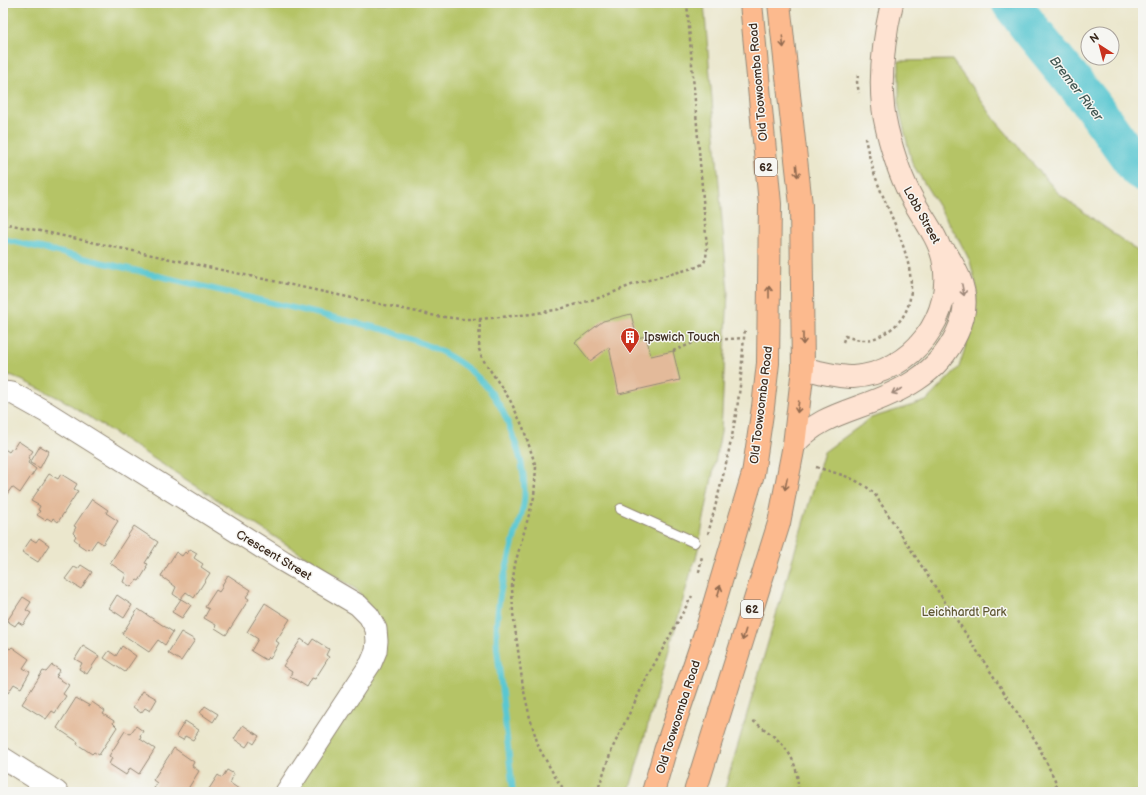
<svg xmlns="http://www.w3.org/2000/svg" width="1146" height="795" viewBox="0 0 1146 795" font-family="'Balsamiq Sans',sans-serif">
  <rect width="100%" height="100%" fill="#f6f6f2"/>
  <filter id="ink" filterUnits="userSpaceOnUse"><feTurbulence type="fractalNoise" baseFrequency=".025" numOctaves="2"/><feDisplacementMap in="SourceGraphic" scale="8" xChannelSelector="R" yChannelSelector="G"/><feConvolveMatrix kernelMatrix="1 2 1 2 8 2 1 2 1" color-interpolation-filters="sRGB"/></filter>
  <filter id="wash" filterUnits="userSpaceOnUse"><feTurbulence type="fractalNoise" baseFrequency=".012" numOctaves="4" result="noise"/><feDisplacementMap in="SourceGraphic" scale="16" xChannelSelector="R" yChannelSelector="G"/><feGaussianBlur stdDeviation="0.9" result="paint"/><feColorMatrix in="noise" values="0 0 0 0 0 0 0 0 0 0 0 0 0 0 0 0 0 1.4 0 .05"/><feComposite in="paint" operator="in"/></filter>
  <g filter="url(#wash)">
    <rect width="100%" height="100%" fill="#ebe7cd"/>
    <path fill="#b5c466" stroke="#787742" d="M3,3H704L728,292L721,432L696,559L692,568L629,792H293L376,663L371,609L357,590L63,400L13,376L3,374Z
      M952,60L996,121L1059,194L1143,255V792H724L824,452L871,418L926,401L959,367L974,320L977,289L970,261L959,240L912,163L899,108V61Z"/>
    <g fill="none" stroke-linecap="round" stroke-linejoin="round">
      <path stroke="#5ac7d1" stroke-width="6" d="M3,239L382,329C429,344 474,360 500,406C505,415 509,425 512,434C521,455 526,479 524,502C522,516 516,530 513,543C509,559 504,574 501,590C497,609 496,629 497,648L513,792"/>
      <path stroke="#5ac7d1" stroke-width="39" d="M1011,3L1032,31L1091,103L1138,169L1143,172"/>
    </g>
    <g id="blocks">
      <path fill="#e3ba9a" d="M631,314L637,338L646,336L651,356L673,351L680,380L619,394L609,347L590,361L575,342L603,321Z
        M18,441L33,451L28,458L30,459L28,463L36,469L20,493L12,487L7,494L3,491V448L9,452L12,448L13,449Z
        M40,446L49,451L40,468L30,463Z
        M49,474L58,479L61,474L77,484L74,489L78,491L58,522L53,518L52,521L47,518L45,520L37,515L40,511L38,510L40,506L31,501Z
        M92,499L108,510L106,513L118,521L103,544L97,540L90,550L88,548L87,550L78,544L79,543L74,539L76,536L73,533L76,527L74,526Z
        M134,526L158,542L145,563L148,564L146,567L147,568L139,581L137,580L131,587L123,582L126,574L110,563Z
        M39,538L49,545L38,562L22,552L31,539L36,542Z
        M190,549L197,553L194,558L203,564L201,567L210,573L194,598L186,592L180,599L173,594L176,587L161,576L176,552L182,556L185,552L187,554Z
        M81,565L92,572L81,589L65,579L74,567L78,569Z
        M228,575L251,590L246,597L249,599L226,635L215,628L216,625L204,618L209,609L205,607L216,590L219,592L223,586L222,585Z
        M117,595L132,605L124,618L109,608Z
        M23,597L31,602L26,610L31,613L23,625L18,622L15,626L7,621Z
        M181,599L191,605L182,618L172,612Z
        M265,603L290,619L276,641L279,643L270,659L268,657L266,660L251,651L258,639L247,632Z
        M138,609L173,632L165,645L158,640L149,652L122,634Z
        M181,632L195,640L181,661L168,653Z
        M301,639L309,645L313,639L329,649L326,655L329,657L315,679L312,678L307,687L290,676L292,672L283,666Z
        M6,646L10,649L12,647L29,659L23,668L30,672L21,688L14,684L8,693L6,692L3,697V648H4Z
        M83,646L99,656L87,674L79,669L82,663L75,659Z
        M122,646L136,656L125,672L104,658L109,651L116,656Z
        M52,665L60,670L56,675H58L56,677L69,685L63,694L66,696L55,713L52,711L46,719L22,704L43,671L46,672Z
        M143,691L157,699L150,711L145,708L141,713L133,707Z
        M76,698L90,706L92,702L105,711L103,714L114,721L113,723L117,727L99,755L94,752L92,754L77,744L78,742L57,728Z
        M205,706L218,714L213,722L200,713Z
        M185,721L199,730L193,740L185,736L183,740L176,736Z
        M243,725L259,736L254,744L250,741L246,747L234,739Z
        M136,726L143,731L140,736L141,737L140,739L155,749L139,774L130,768L126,775L109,764L112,758L109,756L125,731L130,734Z
        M174,748L194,762L192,766L199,771L186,792H160L154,788L157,783L153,780Z
        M227,770L234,774L230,783L242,791L241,792H207L218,775L222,778Z"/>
    </g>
  </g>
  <g filter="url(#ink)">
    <use href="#blocks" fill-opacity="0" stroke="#938876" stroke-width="1"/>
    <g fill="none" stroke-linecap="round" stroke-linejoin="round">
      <defs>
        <path id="lane" d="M621,509L694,542"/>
        <path id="street" d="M3,392L12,393L46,412L283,561L358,605L369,616L376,629L377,641L376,651L371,663L286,792
          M3,758L57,792"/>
        <path id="secondary" d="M803,368C819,372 836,377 853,377C912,373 956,316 943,258C938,237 924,220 914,202C901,179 893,154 887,129C877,89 883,42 892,3
          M794,445C811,424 833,416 858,407C900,392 938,375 957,333C972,302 963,280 946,253"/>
        <path id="primary" d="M653,792L665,751L707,628L753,474L763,407L768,363L770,204L751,3
          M695,792L779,523L794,445L803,368L801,205L779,3"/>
      </defs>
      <use href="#lane" stroke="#938876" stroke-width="12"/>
      <use href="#street" stroke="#938876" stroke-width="23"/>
      <use href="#secondary" stroke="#938876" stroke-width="24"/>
      <use href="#primary" stroke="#938876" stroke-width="24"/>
      <path stroke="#938876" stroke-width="2.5" stroke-dasharray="3 3" stroke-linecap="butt" d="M858,75L857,82L859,93
        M3,223L436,316L461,319H480L532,314L560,309L602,297L634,284L697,267L704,263L706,258L707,248L687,3
        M480,319L479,349L482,358L510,400L523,427L536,467L534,497L515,564L512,586L513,613L523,687L530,718L539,748L557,780L566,792
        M843,342L845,336C865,343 874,341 891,329C933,298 898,233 883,196C875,178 869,158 865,138
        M673,351L698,341L744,338
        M816,467C838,474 856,477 874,493L1037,743L1055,780L1057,792
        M708,534C720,488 733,441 739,394C742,373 742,351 745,330
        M699,572L702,556
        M753,721C782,741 799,755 798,792
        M597,792L612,749L647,677L692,596"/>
      <use href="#lane" stroke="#fff" stroke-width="10"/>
      <use href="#street" stroke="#fff" stroke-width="21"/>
      <use href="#secondary" stroke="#fee3d2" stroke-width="22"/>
      <use href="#primary" stroke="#fcba8e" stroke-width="22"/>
    </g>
    <defs><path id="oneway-shaft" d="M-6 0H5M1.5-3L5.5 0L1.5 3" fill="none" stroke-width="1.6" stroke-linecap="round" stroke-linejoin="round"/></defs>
    <g stroke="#926b50">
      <use href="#oneway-shaft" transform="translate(783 42) rotate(84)"/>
      <use href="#oneway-shaft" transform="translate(797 171) rotate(84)"/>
      <use href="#oneway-shaft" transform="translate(769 292) rotate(-90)"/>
      <use href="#oneway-shaft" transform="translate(803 339) rotate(90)"/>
      <use href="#oneway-shaft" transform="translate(798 407) rotate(97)"/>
      <use href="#oneway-shaft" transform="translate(786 484) rotate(101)"/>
      <use href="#oneway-shaft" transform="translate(719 591) rotate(-74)"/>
      <use href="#oneway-shaft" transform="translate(744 635) rotate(107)"/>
    </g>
    <g stroke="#9c8678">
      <use href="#oneway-shaft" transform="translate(963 290) rotate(79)"/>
      <use href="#oneway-shaft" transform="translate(897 391) rotate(154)"/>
    </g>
  </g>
  <defs>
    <symbol id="building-pin" viewBox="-11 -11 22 30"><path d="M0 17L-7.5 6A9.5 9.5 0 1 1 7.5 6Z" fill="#c8321e" stroke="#f6f6f2"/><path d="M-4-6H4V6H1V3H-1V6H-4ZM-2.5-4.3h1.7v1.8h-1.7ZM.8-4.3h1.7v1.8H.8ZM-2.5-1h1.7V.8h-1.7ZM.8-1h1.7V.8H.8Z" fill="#fff"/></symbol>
  </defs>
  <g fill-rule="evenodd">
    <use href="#building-pin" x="619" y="326" width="22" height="30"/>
  </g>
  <g text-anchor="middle" stroke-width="3" stroke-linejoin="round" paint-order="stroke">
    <g fill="#f6f6f2" stroke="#73675e" stroke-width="1">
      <rect x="755" y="158" width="22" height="18" rx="3"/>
      <rect x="741" y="600" width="22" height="18" rx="3"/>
    </g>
    <g font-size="11" font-weight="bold" fill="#3b2a1e">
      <text x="766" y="171">62</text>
      <text x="752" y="613">62</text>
    </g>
    <g font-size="12" fill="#3b2a1e" stroke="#f6f6f2">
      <text transform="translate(758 82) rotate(-95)" y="4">Old Toowoomba Road</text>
      <text transform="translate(922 215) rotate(61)" y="4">Lobb Street</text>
      <text transform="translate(761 405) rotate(-83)" y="4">Old Toowoomba Road</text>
      <text transform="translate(274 555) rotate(31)" y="4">Crescent Street</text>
      <text transform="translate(678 717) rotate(-72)" y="4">Old Toowoomba Road</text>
    </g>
    <g font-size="12" fill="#3b2a1e" stroke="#f6f6f2" text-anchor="start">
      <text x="644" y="341">Ipswich Touch</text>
    </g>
    <g font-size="12" fill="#605834" stroke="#f6f6f2">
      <text x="964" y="616">Leichhardt Park</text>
    </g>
    <g font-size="13" font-style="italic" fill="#445954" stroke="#f6f6f2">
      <text transform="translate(1077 88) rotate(52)" y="5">Bremer River</text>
    </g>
  </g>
  <rect width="1146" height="795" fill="none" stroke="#f6f6f2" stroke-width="16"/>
  <g transform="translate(1100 46) rotate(324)"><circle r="19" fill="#f6f6f2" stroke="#aba49d"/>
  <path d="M0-3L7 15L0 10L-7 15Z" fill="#c8321e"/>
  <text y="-6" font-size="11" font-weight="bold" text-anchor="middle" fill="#3b2a1e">N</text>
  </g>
</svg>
